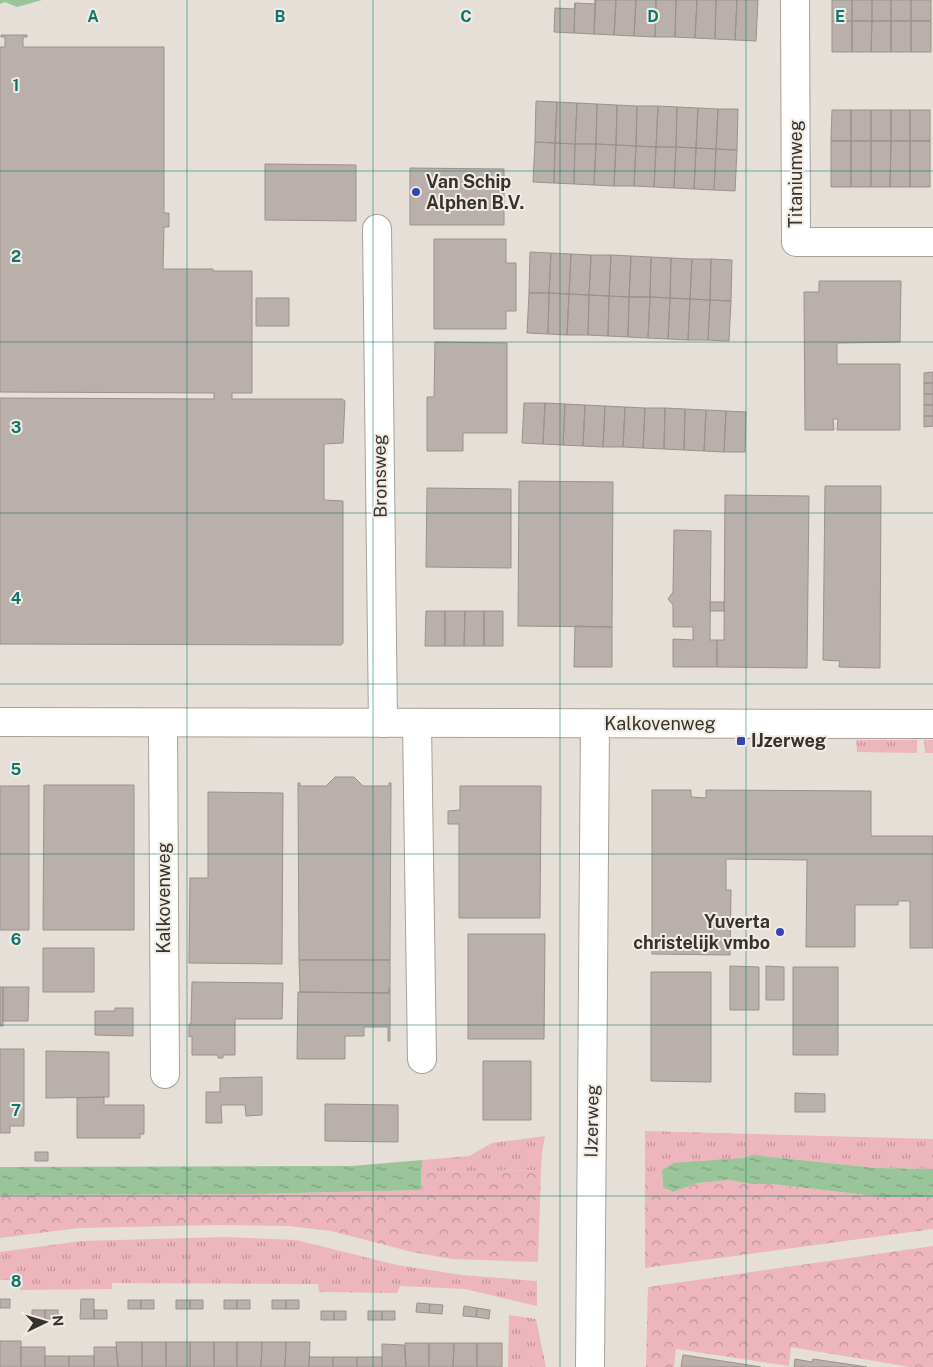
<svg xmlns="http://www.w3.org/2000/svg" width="933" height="1367" viewBox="0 0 933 1367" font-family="'Public Sans',sans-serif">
  <defs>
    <pattern id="grass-tufts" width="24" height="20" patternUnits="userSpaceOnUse" patternTransform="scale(1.25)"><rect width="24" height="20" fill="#edb6bd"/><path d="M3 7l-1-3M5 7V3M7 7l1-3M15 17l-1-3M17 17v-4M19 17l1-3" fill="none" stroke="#c1959a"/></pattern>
    <pattern id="forest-crowns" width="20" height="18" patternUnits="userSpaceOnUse" patternTransform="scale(1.25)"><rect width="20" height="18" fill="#edb6bd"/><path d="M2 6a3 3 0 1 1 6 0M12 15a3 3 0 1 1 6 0" fill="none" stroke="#c1959a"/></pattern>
    <pattern id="water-ripples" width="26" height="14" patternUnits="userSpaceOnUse" patternTransform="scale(1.25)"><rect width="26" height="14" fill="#9ac499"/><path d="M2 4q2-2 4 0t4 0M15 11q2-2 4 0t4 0" fill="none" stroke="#7ea07d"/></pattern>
  </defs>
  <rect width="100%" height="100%" fill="#e5dfd7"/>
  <path fill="url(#grass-tufts)" d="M856,740H917V753L857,752Z
    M924,740H933V753H925Z
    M645,1131L933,1139V1169L876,1168L752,1155L743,1158L662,1170V1177L645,1178Z
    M545,1136L542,1153L541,1170L422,1172V1160L469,1156L492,1143Z
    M225,1237L296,1240L397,1265L462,1275L537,1281V1306L465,1289L400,1286L397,1293L319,1292L318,1284L112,1283V1289L20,1290V1280H0V1252L81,1241Z
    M509,1315L536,1319L546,1367H508Z"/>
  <path fill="url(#forest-crowns)" d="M541,1170L538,1262L452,1259L412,1252L331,1231L288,1226L218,1225L79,1228L0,1238V1195L253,1194L421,1190L422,1172Z
    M662,1177L663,1187L673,1192L697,1183L730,1180L751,1184H772L883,1197H933V1229L645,1268V1178Z
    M933,1246V1367H910L791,1347L789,1366L676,1349L674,1367H646L648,1287Z"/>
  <path fill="url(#water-ripples)" d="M0,0H42L17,7L5,2L0,4Z
    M752,1155L876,1168L933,1169V1197H883L772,1184H751L730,1180L697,1183L673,1192L663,1187L662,1170L674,1163L743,1158Z
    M422,1160L421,1190L253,1194L0,1195V1167L352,1166Z"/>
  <path fill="#b9afab" stroke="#9b918d" d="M595,0L594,34L574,33L575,3L595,4Z
    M596,0H616L614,35L594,34Z
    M616,0H636L634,36L614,35Z
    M636,0H656L655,37L634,36Z
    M656,0H676L675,37H655Z
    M676,0H697L695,38L675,37Z
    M697,0H716L715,39L695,38Z
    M716,0H737L735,40L715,39Z
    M737,0H758L756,41L735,40Z
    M832,0H852V21H832Z
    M852,0H872V21H852Z
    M872,0H891V21H872Z
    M891,0H911V21H891Z
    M911,0H931V21H911Z
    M575,3L574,33L554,32L555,8L575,9Z
    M832,21H852V52H832Z
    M852,21H872L871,52H852Z
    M872,21H891V52H871Z
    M891,21H911V52H891Z
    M911,21H931V52H911Z
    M1,35H27V37H23V47H164V213H169V227H164L163,269H213V271H252V393H232V399H342L345,401L343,443L324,444V500L343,501V643L341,645L0,644V398L214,399V393L0,392V47H5V37H1Z
    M536,101L557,102L555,143L535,142Z
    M557,102L577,103L575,144L555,143Z
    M577,103L597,104L596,144H575Z
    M597,104L617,105L616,145L596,144Z
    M617,105L637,106L636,146L616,145Z
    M637,106H658L656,147L636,146Z
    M658,106L677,107L676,147H656Z
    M677,107L698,108L696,148L676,147Z
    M698,108L718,109L716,149L696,148Z
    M718,109H738L737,150L716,149Z
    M832,110H851V141H831Z
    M851,110H871V141H851Z
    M871,110H891V141H871Z
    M891,110H910V141H891Z
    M910,110H930V141H910Z
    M831,141H851V187H831Z
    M851,141H871V187H851Z
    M871,141H891L890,187H871Z
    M891,141H910V187H890Z
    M910,141H930V187H910Z
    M535,142L555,143L554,183L533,182Z
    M555,143L575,144L574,184L554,183Z
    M575,144H596L594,185L574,184Z
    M596,144L616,145L614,186L594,185Z
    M616,145L636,146L634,186H614Z
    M636,146L656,147L654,187L634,186Z
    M656,147H676L674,188L654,187Z
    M676,147L696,148L694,189L674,188Z
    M696,148L716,149L714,190L694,189Z
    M716,149L737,150L735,191L714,190Z
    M265,164L356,165V221L265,220Z
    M410,168L504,169V225H410Z
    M434,239H506V263H516V311H506V329H434Z
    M530,252L551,253L549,293H529Z
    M551,253L571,254L569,294L549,293Z
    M571,254L591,255L589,295L569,294Z
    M591,255H611L609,296L589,295Z
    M611,255L631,256L629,297L609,296Z
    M631,256L651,257L650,297H629Z
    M651,257L671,258L670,298L650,297Z
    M671,258L692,259L690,299L670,298Z
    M692,259H711L710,300L690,299Z
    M711,259L732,260L731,301L710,300Z
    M819,281H901L900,342L837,343V364H900V430H837L838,419H833L834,430H805L804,292H819Z
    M529,293H549L548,334L527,333Z
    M549,293L569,294L567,335L548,334Z
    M569,294L589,295L588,335H567Z
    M589,295L609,296L608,336L588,335Z
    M609,296L629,297L628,337L608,336Z
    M629,297H650L648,338L628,337Z
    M650,297L670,298L668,339L648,338Z
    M256,298H289V326H256Z
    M670,298L690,299L688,340L668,339Z
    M690,299L710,300L708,340H688Z
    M710,300L731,301L729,341L708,340Z
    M435,342L507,343V433H463V451H427V397H434Z
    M933,372V383H924V373Z
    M924,383H933V394H924Z
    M924,394H933V405H924Z
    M524,403H545L543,444L522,443Z
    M545,403L565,404L563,445L543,444Z
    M565,404L585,405L583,446L563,445Z
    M585,405L605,406L603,447L583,446Z
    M924,405H933V416H924Z
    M605,406L625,407L623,447H603Z
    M625,407L645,408L643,448L623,447Z
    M645,408H665L664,449L643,448Z
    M665,408L685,409L684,450L664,449Z
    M685,409L706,410L704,451L684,450Z
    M706,410L726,411L724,452L704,451Z
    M726,411L746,412L745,452H724Z
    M924,416H933V426L924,427Z
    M519,481L613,482L612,627L518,626Z
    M825,486H881L880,668L839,667L840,661L823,660Z
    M427,488L511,489V568L426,567Z
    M725,495L809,496L807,668L717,667V640H724Z
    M674,530L711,531L710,640H717V667H673V639L693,640V627H673V605L668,599L673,592Z
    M710,602H724V611H710Z
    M426,611H445V646H425Z
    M445,611H465L464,646H445Z
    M465,611H484V646H464Z
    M484,611H503V646H484Z
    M575,626L612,627V667H574Z
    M335,777H354L363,786H389V783H391L390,960H299L298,783H300V786H326Z
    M28,785H29V930H0V786H28Z
    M44,785H134V930H43Z
    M460,786H541L540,918H459V824H448V811L460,810Z
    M652,790H691V797L706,798V790L871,791V836H933V948H910V901H898V905H855V947H806L807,860L726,859V890H731L730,955L652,954Z
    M208,792L283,793L282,964L189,963L190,878H208Z
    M468,934H545L544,1039H468Z
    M43,948H94V992H43Z
    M299,960H390V989H389V993L300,992Z
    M730,966L759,967V1010H730Z
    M766,966L784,967V1000H766Z
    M793,967H838V1055H793Z
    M651,972H711V1082L651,1081Z
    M192,982L283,983L282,1019H235V1055H223V1058H218V1055H192V1036L189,1037V1024H191Z
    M0,987H3V1026H0Z
    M3,987H29L28,1021H3Z
    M389,989H390V1041H388V1027H364V1036H345V1059H297L298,992L389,993Z
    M115,1008H133V1036L95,1035V1011H115Z
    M0,1049H24V1126H10V1133H0Z
    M46,1051L109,1052V1097L46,1098Z
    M483,1061H531V1120H483Z
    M262,1077V1115L246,1116L245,1105H221L222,1123H206V1092H220V1078Z
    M795,1093L825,1094V1112H795Z
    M104,1097V1105H144V1134H140V1138H77V1098Z
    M325,1104L398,1105V1142L325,1141Z
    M35,1152H48V1161H35Z
    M0,1299H10V1308H0Z
    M81,1299H94V1319H80Z
    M128,1300H141V1309H128Z
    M141,1300H154V1309H141Z
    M176,1300H190V1309H176Z
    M190,1300H203V1309H190Z
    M224,1300H237V1309H224Z
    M237,1300H250V1309H237Z
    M272,1300H286V1309H272Z
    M286,1300H299V1309H286Z
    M417,1303L430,1304L429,1313L416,1312Z
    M430,1304L443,1305L442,1314L429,1313Z
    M464,1306L477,1308L476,1317L463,1316Z
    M477,1308L490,1310L489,1319L476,1317Z
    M32,1310H45V1319H32Z
    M45,1310H58V1319H45Z
    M94,1310H107V1319H94Z
    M321,1311H334V1320H321Z
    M334,1311H346V1320H334Z
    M368,1311H382V1320H368Z
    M382,1311H395V1320H382Z
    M0,1341H21V1367H0Z
    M116,1342H142V1367H118Z
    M142,1342H166V1367H142Z
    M166,1342H190V1367H166Z
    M190,1342H214V1367H190Z
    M214,1342H237V1367H214Z
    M237,1342H262L261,1367H237Z
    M262,1342H286L285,1367H261Z
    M286,1342H310L309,1367H285Z
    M405,1343H429V1367H406Z
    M429,1343H454L453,1367H429Z
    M454,1343H477V1367H453Z
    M477,1343H502V1367H477Z
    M382,1344L404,1345L406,1367H382Z
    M21,1347H45V1367H21Z
    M94,1347H116L118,1367H94Z
    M683,1355H684L761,1367H681Z
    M45,1356H69V1367H45Z
    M69,1356H94V1367H69Z
    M309,1357H333V1367H309Z
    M333,1357H357V1367H333Z
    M357,1357H382V1367H357Z
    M795,1359L812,1362L813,1359L867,1367H794Z"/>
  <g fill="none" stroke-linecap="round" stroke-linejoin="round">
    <defs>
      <path id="minor" d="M795,0L796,242H933
        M377,229L383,723
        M163,723L165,1074
        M417,724L422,1059
        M590,1367L595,724"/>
      <path id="tertiary" d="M0,722L933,724"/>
    </defs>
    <use href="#minor" stroke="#a6a199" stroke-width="30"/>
    <use href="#tertiary" stroke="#a6a199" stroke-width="30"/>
    <use href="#minor" stroke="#fff" stroke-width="28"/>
    <use href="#tertiary" stroke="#fff" stroke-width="28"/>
  </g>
  <path fill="none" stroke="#0f766e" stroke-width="1" stroke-opacity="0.55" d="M187,0V1367M373,0V1367M560,0V1367M746,0V1367M0,171H933M0,342H933M0,513H933M0,684H933M0,854H933M0,1025H933M0,1196H933"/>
  <g fill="#3246b7" stroke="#f2ece4" stroke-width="2">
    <circle cx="416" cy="192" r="5"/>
    <rect x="736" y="736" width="10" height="10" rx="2.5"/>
    <circle cx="780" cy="932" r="5"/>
  </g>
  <g text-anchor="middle" stroke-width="4" stroke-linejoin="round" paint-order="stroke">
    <g font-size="18" fill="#35322f" stroke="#f2ece4">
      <text transform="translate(796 174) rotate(-90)" y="6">Titaniumweg</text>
      <text transform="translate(380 476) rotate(-91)" y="6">Bronsweg</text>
      <text x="660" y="730">Kalkovenweg</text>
      <text transform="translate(164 898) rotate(-90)" y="6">Kalkovenweg</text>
      <text transform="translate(592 1121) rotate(-89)" y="6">IJzerweg</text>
    </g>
    <g font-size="18" font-weight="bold" fill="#35322f" stroke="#f2ece4" text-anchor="start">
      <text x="426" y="188">Van Schip<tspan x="426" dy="21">Alphen B.V.</tspan></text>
      <text x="751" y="747">IJzerweg</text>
      <text x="770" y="928" text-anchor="end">Yuverta<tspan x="770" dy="21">christelijk vmbo</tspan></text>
    </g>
  </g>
  <g font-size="16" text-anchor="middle" font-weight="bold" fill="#0f766e" stroke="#f2ece4" stroke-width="4" stroke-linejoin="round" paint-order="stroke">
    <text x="93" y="22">A</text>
    <text x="280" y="22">B</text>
    <text x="466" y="22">C</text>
    <text x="653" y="22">D</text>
    <text x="840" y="22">E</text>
    <text x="16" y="91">1</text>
    <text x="16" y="262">2</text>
    <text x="16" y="433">3</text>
    <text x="16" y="604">4</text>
    <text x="16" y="775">5</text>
    <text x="16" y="945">6</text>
    <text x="16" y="1116">7</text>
    <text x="16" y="1287">8</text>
  </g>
  <g transform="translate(45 1322) rotate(85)" stroke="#f2ece4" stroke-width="4" paint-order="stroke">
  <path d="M0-4L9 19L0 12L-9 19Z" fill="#35322f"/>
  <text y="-8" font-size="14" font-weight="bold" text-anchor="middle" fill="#35322f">N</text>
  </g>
</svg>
